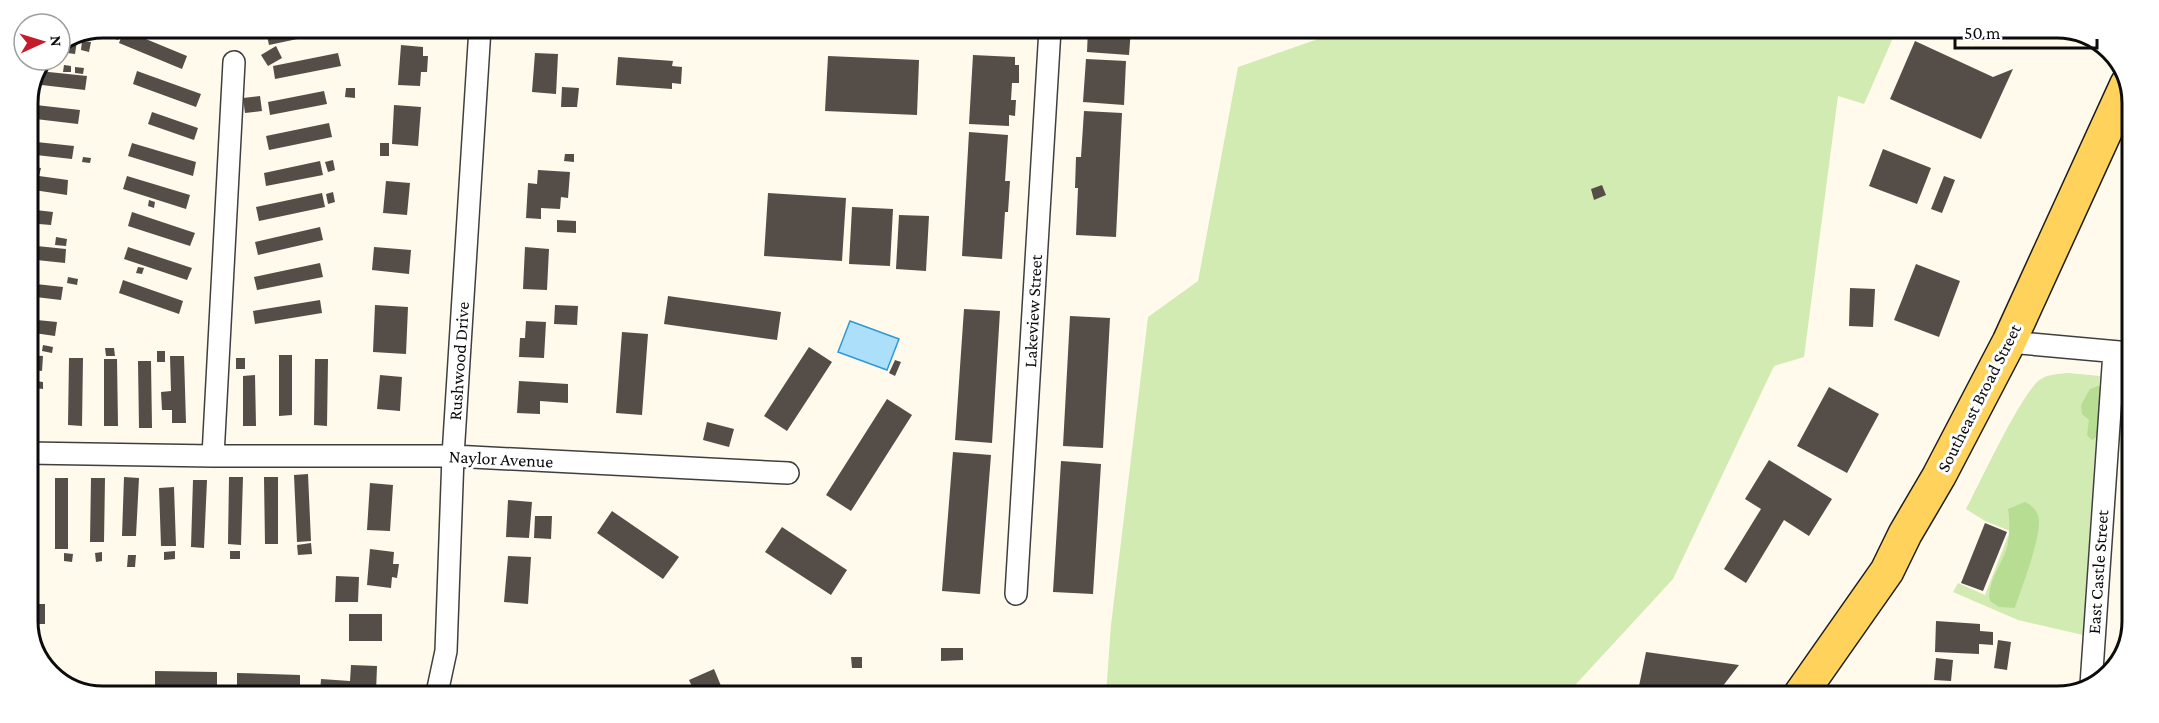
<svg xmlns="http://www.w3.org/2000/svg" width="2159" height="723" viewBox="0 0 2159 723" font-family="'Crimson Pro',serif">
  <rect width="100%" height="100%" fill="#fffaeb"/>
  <path fill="#d2ebb3" d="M1347,29L1896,31L1864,104L1838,96L1804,357L1774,366L1673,579L1566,695L1106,694L1111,625L1148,317L1198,281L1238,67Z
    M2068,373L2100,376L2083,635L2018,620L1953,592L1958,583L1985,595L2010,531L1985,521L1966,509C1979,485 2023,389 2041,379C2049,374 2059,374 2068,373Z
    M1580,685L1655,695H1571Z"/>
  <path fill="#b6dd91" d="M2098,386L2101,387L2103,393L2100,435L2092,440L2087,435L2089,420L2082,414L2081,405L2090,389Z
    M2025,502C2031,505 2035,508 2038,515C2044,531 2021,589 2015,608L1999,607L1990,601C1986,583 2002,565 2007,547C2010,535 2010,521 2008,509Z"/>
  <path fill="#acdffa" stroke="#2f98d5" stroke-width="1.5" d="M850,321L899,339L887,370L838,352Z"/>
  <path fill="#554d48" d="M113,27L122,29L118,40L110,37Z
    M285,27H334L335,31L269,45L266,31Z
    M538,28H561V33L538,31Z
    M1088,29H1131L1129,55L1087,52Z
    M124,30L187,56L182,69L119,43Z
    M72,40L77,41L75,54L60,52V44Z
    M82,41L91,42L89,52L81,50Z
    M1915,41L1993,77L2013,69L1981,139L1890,99Z
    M401,45L423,47V56H428L427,72H421L420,86L398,85Z
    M276,46L282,58L268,66L261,55Z
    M338,53L341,66L275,79L273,66Z
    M535,53L558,54L556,94L532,92Z
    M973,55L1015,57V65H1019V83H1012L1011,100H1016L1015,116L1009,115V126L969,124Z
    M828,56L919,60L917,115L825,111Z
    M618,57L673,61L672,66L682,67L681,84L672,83V89L616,85Z
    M1086,59L1126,61L1124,105L1083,102Z
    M64,65L71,66V72H63Z
    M75,67L84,68L83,74L75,73Z
    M39,71L87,76L85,90L33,84Z
    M137,71L201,94L196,107L133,84Z
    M562,87L579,88L577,107H561Z
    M346,88H355V98L345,97Z
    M324,91L327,104L270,115L268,102Z
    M260,96L262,111L245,113L243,98Z
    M27,104L80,110L78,124L27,118Z
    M394,105L421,107L418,146L392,144Z
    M1084,111L1122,113L1116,237L1076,235L1078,188H1075L1076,157H1081Z
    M152,112L198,128L194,140L148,124Z
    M329,123L332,137L269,150L266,136Z
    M969,132L1008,135L1005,181H1010L1008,212H1005L1002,259L962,256Z
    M27,141L74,146L72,159L27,154Z
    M132,143L196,162L193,176L128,156Z
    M380,143H389V156H380Z
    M1883,149L1931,168L1917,204L1869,186Z
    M565,154H574V162L564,161Z
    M83,157L91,158L90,163L82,162Z
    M333,160L335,170L328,172L325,162Z
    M320,161L323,175L266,186L264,173Z
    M27,166L41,168L39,176L68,180L67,195L27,189Z
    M538,170L570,172L568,198L561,197L560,209L541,208V219L526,218L528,183L537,184Z
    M127,176L190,195L186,209L123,189Z
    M1944,176L1955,180L1942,213L1931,209Z
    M386,181L410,183L407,215L383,213Z
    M1602,185L1606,195L1594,200L1591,189Z
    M333,192L335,202L328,204L326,194Z
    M322,193L325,207L259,221L256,207Z
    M768,193L846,198L842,261L764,256Z
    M149,200L155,202L154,208L148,206Z
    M852,207L893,209L890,266L849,264Z
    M27,209L53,212L51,225L27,223Z
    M132,212L195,233L190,246L128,226Z
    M899,215L929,216L926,271L896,269Z
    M557,220L576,221V233L557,232Z
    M320,227L323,240L258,255L255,242Z
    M56,237L67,239L66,246L55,245Z
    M27,245L66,249L65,263L27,259Z
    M128,247L192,268L187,280L124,259Z
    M374,247L411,250L409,274L372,270Z
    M525,247L549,249L547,290L523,289Z
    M320,263L323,277L257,290L254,277Z
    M1916,264L1960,281L1939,337L1894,320Z
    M138,267L144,268L142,274L136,273Z
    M68,277L78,279L77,285L67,283Z
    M123,280L183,301L179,314L119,293Z
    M27,283L63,287L61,300L27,296Z
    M1850,288L1875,289L1873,327L1849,326Z
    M668,296L781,312L777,340L664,324Z
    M320,300L322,313L255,324L253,311Z
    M375,305L408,307L406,354L373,352Z
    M555,305L578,306L577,325L554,324Z
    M30,309L39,310L38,317L29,316Z
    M964,309L1000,311L992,443L955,440Z
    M1070,316L1110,318L1103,448L1063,446Z
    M27,319L57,322L55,336L27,332Z
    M526,321L546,322L544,358L519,357L520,338H525Z
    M622,332L648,334L642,415L616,413Z
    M43,345L53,347L52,353L42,351Z
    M809,347L832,362L787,431L764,416Z
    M105,348H114L115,356H106Z
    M157,351H165V362H157Z
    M27,355L43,356L42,371L27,369Z
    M279,355H292V415L279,416Z
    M170,356H184L186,423H172V410H162L161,392L171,391Z
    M69,358H83L82,426L68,425Z
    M236,358H245V369H236Z
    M104,359H117L118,426H104Z
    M315,359H328L327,426L314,425Z
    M895,360L901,362L895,376L889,373Z
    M138,361H151L152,428H139Z
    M255,375L256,426H243V376Z
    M380,375L402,377L400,411L377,409Z
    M36,381L43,382V389L35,388Z
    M519,381L568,384V403L540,401V414L517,413Z
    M1829,387L1879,414L1847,473L1797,446Z
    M27,390L35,391L34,404H27Z
    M887,399L912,415L851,511L826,495Z
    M707,422L734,429L729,447L703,440Z
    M27,423H34V430H28Z
    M953,452L991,455L980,594L942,591Z
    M1769,460L1832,499L1809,536L1784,520L1746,583L1724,569L1761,509L1745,499Z
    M1061,461L1101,464L1093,594L1053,592Z
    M308,474L311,541L297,542L294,475Z
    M124,477L139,478L136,536H122Z
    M229,477H243L241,545L228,544Z
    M264,477H278V544H265Z
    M55,478H68V549H55Z
    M91,478H105L104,542H90Z
    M193,480H207L204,548L191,547Z
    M370,483L393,485L390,531L367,530Z
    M27,484L35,485L32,552H27Z
    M174,487L176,546H161L159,488Z
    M508,500L532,502L529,538L506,537Z
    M612,511L679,557L663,579L597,533Z
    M535,516H552L551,539L534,538Z
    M1985,523L2007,532L1983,591L1961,583Z
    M782,527L847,570L831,595L765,552Z
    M311,543L312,554L298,555L297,545Z
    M370,549L394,552L393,564H399L397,578L392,577L391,588L367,585Z
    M175,551V559L164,560V552Z
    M230,551H240V559H230Z
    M102,552V561L96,562L95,553Z
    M64,553L73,554L72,562L64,561Z
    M128,555H136L135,567H127Z
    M508,556L531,557L528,604L504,602Z
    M27,557H32V564H27Z
    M336,576L359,577L358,602H335Z
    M27,604H45V624H27Z
    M349,614H382V641H349Z
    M1936,621L1980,624V631L1993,632V645L1979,644V654L1935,652Z
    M1998,640L2011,642L2007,670L1994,668Z
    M941,648H963V660L941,661Z
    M1646,652L1739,665L1716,695H1694L1639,686Z
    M851,657H862V668H852Z
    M1936,658L1953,660L1951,681L1934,680Z
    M351,665L377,666L376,693H320L321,679L350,681Z
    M714,669L724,693H695L689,680Z
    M155,671L217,672V692H155Z
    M237,673L300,675V693L237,692Z
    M507,689L568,690V693H507Z
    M597,690L632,691V693H596Z
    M1021,691L1039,692V694H1021Z"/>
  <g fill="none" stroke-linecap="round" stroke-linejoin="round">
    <defs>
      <path id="street" d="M2009,342L2130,353
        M27,453L213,456H453L788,473
        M213,456L234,62
        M1016,594L1050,29
        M2091,685L2114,352
        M437,693L446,651L453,456L480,28"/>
      <path id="primary" d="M1800,695L1887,571L1905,534L1939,476L2009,342L2127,84"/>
    </defs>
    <use href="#street" stroke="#3f3f3f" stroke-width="24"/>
    <use href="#primary" stroke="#1d1d1d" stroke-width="36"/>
    <use href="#street" stroke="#fff" stroke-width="21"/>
    <use href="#primary" stroke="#ffd25b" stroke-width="33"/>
  </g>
  <g text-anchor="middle" stroke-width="6" stroke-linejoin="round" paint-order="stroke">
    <g font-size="18" fill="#0c0c0c" stroke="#fff">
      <text transform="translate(1033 311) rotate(-87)" y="6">Lakeview Street</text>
      <text transform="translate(459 361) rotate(-86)" y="6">Rushwood Drive</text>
      <text transform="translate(1979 398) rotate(-63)" y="6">Southeast Broad Street</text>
      <text transform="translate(501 459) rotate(3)" y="6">Naylor Avenue</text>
      <text transform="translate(2098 572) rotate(-86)" y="6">East Castle Street</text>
    </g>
  </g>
  <path d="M0 0H2159V723H0ZM103 38H2057A65 65 0 0 1 2122 103V621A65 65 0 0 1 2057 686H103A65 65 0 0 1 38 621V103A65 65 0 0 1 103 38Z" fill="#fff" fill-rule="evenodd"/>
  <path fill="none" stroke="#0c0c0c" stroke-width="3" d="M103 38H2057A65 65 0 0 1 2122 103V621A65 65 0 0 1 2057 686H103A65 65 0 0 1 38 621V103A65 65 0 0 1 103 38Z"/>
  <g transform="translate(42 42) rotate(86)"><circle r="28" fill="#ffffff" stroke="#9e9e9e" stroke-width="1.5"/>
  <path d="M0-4.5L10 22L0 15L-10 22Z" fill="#c41c2a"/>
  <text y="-9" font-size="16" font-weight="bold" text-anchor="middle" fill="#0c0c0c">N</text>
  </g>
  <path d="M1955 39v9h142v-9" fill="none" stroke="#0c0c0c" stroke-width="3"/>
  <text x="1964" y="39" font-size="18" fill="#0c0c0c" stroke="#ffffff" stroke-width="4.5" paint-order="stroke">50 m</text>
</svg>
